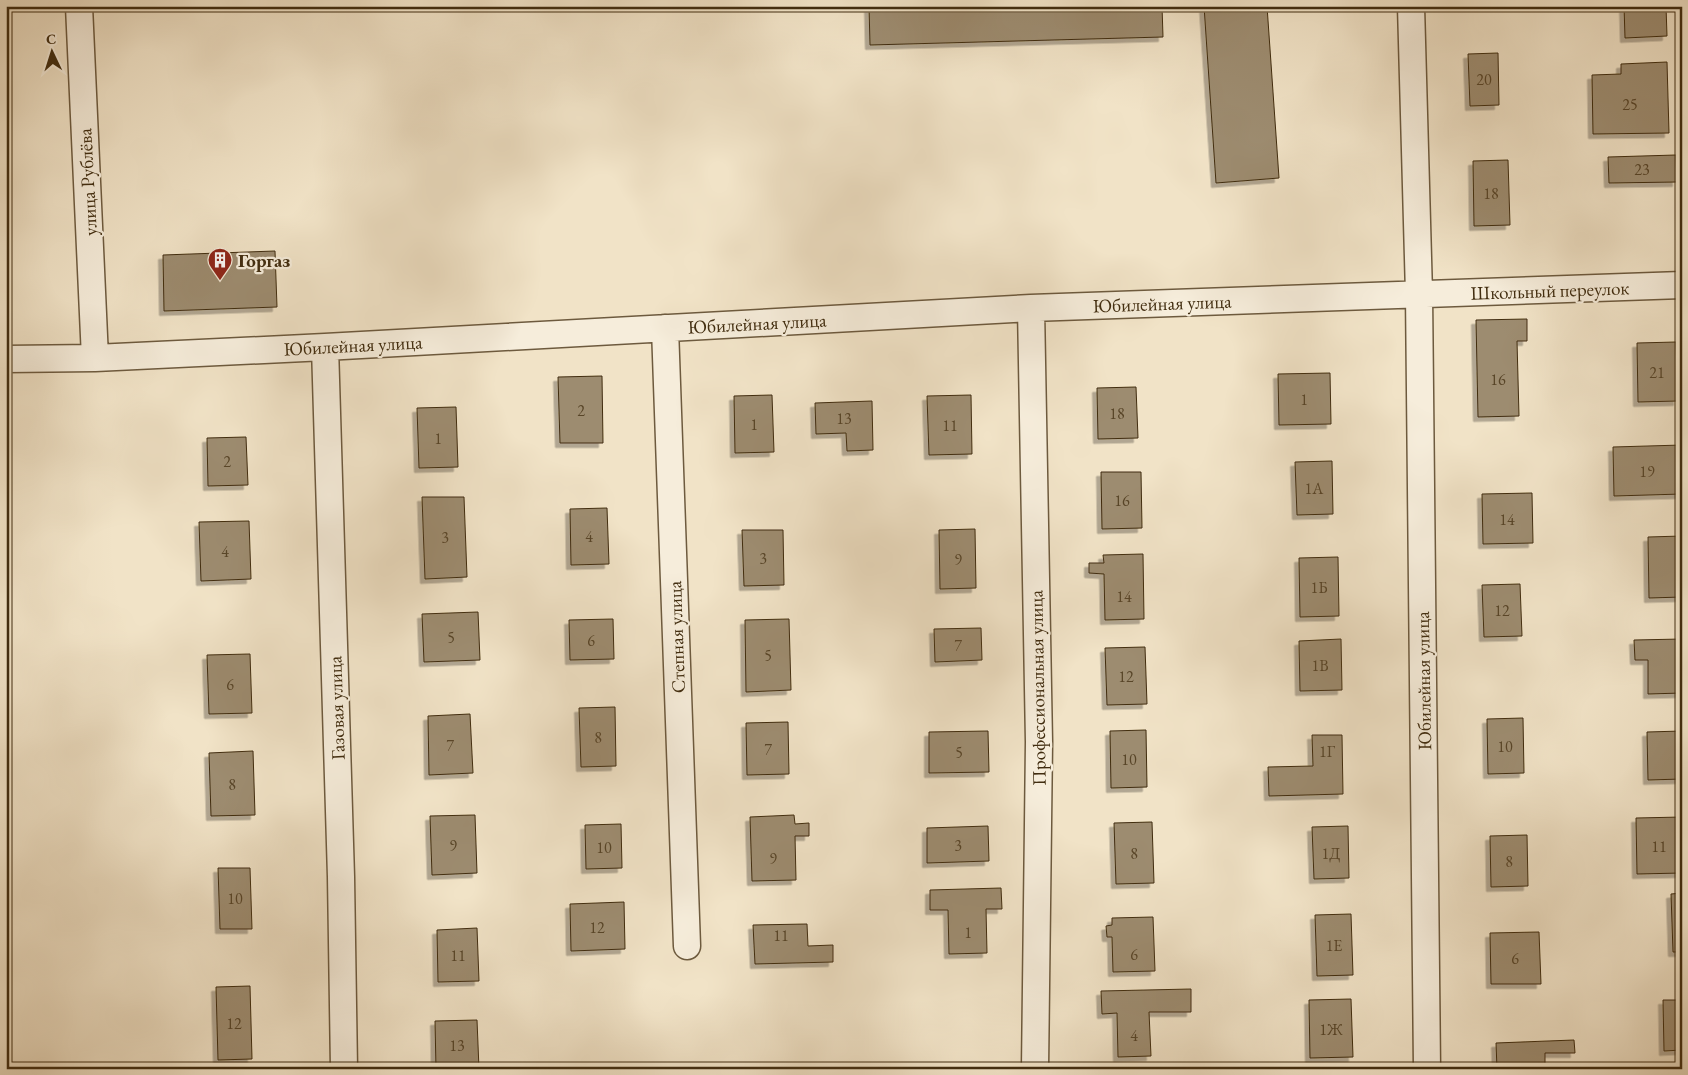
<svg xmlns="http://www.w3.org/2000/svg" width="1688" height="1075" viewBox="0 0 1688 1075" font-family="'EB Garamond',serif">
  <defs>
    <filter id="shadow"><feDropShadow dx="-4.5" dy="4.5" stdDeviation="0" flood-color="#0004"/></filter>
  </defs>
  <rect width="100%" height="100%" fill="#f1e3c7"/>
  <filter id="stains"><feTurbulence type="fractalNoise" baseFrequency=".004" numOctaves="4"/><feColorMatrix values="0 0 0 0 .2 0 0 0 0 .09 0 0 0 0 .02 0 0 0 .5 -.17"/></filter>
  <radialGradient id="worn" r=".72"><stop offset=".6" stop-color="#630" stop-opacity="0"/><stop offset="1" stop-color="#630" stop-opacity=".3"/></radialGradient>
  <path fill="#9d8c6f" stroke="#412d10" filter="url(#shadow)" d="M869,6H1162L1163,37L870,45Z
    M1204,6H1267L1279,178L1216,183Z
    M1624,6H1666L1667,36L1625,38Z
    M1498,53L1499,105L1470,106L1468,54Z
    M1667,62L1669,133L1593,134L1592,75L1621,74V64Z
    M1676,155L1677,182L1609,183L1608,157Z
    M1508,160L1510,225L1474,226L1473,161Z
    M275,251L277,307L164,311L163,255Z
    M1527,319V341H1517L1519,416L1478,417L1476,320Z
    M1676,342L1678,401L1638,402L1637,343Z
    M1330,373L1331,424L1279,425L1278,374Z
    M602,376L603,443H560L558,377Z
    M1136,387L1138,438L1098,439L1097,388Z
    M772,395L774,452L735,453L734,396Z
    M971,395L972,454L929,455L927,396Z
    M872,401L873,450L847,451L846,433L816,434L815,403Z
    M456,407L458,467L419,468L417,408Z
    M246,437L248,485L208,486L207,438Z
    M1682,445V494L1614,496L1613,447Z
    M1332,461L1333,514L1297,515L1295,462Z
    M1101,472H1141L1142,528L1102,529Z
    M1532,493L1533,543L1483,544L1482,494Z
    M422,497H464L467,577L425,579Z
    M607,508L609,564L571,565L570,509Z
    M249,521L251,579L201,581L199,522Z
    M975,529L976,588L940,589L939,530Z
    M742,530H783L784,585L744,586Z
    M1682,536V597L1649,598L1648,537Z
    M1143,554L1144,619L1105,620L1104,574L1089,573V563H1104L1103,555Z
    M1338,557L1339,616L1300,617L1299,558Z
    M1520,584L1522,636L1484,637L1482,585Z
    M478,612L480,660L424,662L422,614Z
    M613,619L614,659L570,660L569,620Z
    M789,619L791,690L746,692L745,620Z
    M981,628L982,660L935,662L934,629Z
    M1341,639L1342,690L1300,691L1299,641Z
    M1682,639V693L1648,694V660H1635L1634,640Z
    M1145,647L1147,704L1107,705L1105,648Z
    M250,654L252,713L209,714L207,655Z
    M615,707L616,766L581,767L579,708Z
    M470,714L473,773L429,775L428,716Z
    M1523,718L1524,773L1488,774L1487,719Z
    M788,722L789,774L747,775L746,723Z
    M1146,730L1147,787L1111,788L1110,731Z
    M988,731L989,772L929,773V732Z
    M1682,731V779L1648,780L1647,732Z
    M1312,735H1342L1343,794L1269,796L1268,767L1313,766Z
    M253,751L255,815L211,816L209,753Z
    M475,815L477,873L432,875L430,816Z
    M794,815L795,824L809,823V836H795L796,880L752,881L750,817Z
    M1682,817V873L1637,874L1636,818Z
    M1152,822L1154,883L1116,884L1114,823Z
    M621,824L622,868L586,869L585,825Z
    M988,826L989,861L927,863V828Z
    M1348,826L1349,878L1314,879L1312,827Z
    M1527,835L1528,886L1491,887L1490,836Z
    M218,868H250L252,929H220Z
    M1001,888L1002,909H986L987,953L949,954L948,910H930V890Z
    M1682,893V952H1673L1671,894Z
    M624,902L625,949L571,951L570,904Z
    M1351,914L1353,975L1317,976L1315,915Z
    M1153,917L1155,971L1113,972L1112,937H1107L1106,926L1112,925V918Z
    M807,924L808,946L833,945V962L755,964L753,925Z
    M477,928L479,981L438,982L437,930Z
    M1539,932L1541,984H1491L1490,933Z
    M250,986L252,1059L218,1060L216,987Z
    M1191,989V1012H1149L1151,1056L1118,1057L1117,1013L1102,1014L1101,991Z
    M1351,999L1353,1057L1310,1058L1309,1000Z
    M1663,1000H1682V1050L1664,1051Z
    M477,1020L479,1069H436L435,1021Z
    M1574,1040L1575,1053H1545V1069H1497L1496,1043Z"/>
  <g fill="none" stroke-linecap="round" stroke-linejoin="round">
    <defs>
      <path id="street" d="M79,6L95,358
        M1411,6L1419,294L1427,1069
        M1031,308L1039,742L1035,1069
        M665,328L687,946
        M325,347L341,877L344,1069
        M6,359L95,358L325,347L1031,308L1682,285"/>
    </defs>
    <use href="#street" stroke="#6d5a3e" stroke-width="29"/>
    <use href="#street" stroke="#f6eddb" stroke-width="26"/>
  </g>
  <defs>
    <symbol id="building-pin" viewBox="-11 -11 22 30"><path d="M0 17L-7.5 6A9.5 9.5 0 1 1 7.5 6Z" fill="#8f2418" stroke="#f6eddb"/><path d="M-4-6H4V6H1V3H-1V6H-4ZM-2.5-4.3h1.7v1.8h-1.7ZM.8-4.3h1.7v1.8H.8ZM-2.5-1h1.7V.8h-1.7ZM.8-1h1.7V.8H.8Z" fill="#fff"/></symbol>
  </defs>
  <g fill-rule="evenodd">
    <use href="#building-pin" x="206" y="246" width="28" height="38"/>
  </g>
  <g text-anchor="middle" stroke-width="4.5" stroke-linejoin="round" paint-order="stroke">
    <g font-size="16" fill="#584528">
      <text x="1484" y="85">20</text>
      <text x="1630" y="110">25</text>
      <text x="1642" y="175">23</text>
      <text x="1491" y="199">18</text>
      <text x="1657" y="378">21</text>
      <text x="1498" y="385">16</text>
      <text x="1304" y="405">1</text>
      <text x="581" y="416">2</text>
      <text x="1117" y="419">18</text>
      <text x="844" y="424">13</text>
      <text x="754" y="430">1</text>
      <text x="950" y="431">11</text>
      <text x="438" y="444">1</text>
      <text x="227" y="467">2</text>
      <text x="1647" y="477">19</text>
      <text x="1314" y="494">1А</text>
      <text x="1122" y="506">16</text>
      <text x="1507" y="525">14</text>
      <text x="589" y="542">4</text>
      <text x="445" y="543">3</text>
      <text x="225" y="557">4</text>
      <text x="763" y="564">3</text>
      <text x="958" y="565">9</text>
      <text x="1319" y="593">1Б</text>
      <text x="1124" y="602">14</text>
      <text x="1502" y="616">12</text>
      <text x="451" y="643">5</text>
      <text x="591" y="646">6</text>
      <text x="958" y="651">7</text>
      <text x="768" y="661">5</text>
      <text x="1320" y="671">1В</text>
      <text x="1126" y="682">12</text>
      <text x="230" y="690">6</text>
      <text x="598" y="743">8</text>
      <text x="450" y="751">7</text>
      <text x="1505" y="752">10</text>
      <text x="768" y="755">7</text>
      <text x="1327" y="757">1Г</text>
      <text x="959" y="758">5</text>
      <text x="1129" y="765">10</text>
      <text x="232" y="790">8</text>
      <text x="453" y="851">9</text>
      <text x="958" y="851">3</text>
      <text x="1659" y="852">11</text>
      <text x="604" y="853">10</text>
      <text x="1134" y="859">8</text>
      <text x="1331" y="859">1Д</text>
      <text x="773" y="864">9</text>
      <text x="1509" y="867">8</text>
      <text x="235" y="904">10</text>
      <text x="597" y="933">12</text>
      <text x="968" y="938">1</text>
      <text x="781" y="941">11</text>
      <text x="1334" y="951">1Е</text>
      <text x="1134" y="960">6</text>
      <text x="458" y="961">11</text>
      <text x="1515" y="964">6</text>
      <text x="234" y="1029">12</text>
      <text x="1331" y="1035">1Ж</text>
      <text x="1134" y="1041">4</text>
      <text x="457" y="1051">13</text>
    </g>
    <g font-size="19" fill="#412d10" stroke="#f6eddb">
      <text transform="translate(87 182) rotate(-93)" y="7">улица Рублёва</text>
      <text transform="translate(1550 290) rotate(-2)" y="7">Школьный переулок</text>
      <text transform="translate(1162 303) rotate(-2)" y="7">Юбилейная улица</text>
      <text transform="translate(757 323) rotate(-3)" y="7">Юбилейная улица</text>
      <text transform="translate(353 345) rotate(-3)" y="7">Юбилейная улица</text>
      <text transform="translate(676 637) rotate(-92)" y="7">Степная улица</text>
      <text transform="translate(1423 681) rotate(-91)" y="7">Юбилейная улица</text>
      <text transform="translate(1037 688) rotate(-91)" y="7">Профессиональная улица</text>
      <text transform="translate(336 708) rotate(-92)" y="7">Газовая улица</text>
    </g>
    <g font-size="19" font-weight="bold" fill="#412d10" stroke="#f6eddb" text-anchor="start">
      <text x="238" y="267">Горгаз</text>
    </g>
  </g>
  <rect width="1688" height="1075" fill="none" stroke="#f1e3c7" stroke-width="25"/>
  <rect x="8" y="8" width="1673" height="1060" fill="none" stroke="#412d10" stroke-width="2.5"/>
  <rect x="12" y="12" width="1663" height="1050" fill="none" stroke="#412d10"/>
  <g transform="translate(52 52) rotate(356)" stroke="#f6eddb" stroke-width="4" paint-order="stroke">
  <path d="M0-4L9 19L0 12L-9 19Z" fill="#412d10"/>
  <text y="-8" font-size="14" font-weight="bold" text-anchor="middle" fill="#412d10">С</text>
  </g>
  <rect width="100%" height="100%" filter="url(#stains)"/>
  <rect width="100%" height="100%" fill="url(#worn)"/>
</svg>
